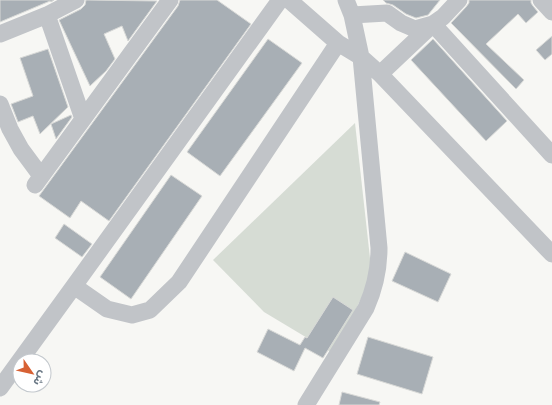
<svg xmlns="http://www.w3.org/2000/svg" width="552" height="405" viewBox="0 0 552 405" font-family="Commissioner,'Noto Sans Arabic',sans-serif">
  <rect width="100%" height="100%" fill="#f7f7f4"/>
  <path fill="#d6dcd4" d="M355,123L372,276L334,354L264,312L213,260Z"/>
  <path fill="#a8afb5" stroke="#d8d9d7" d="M0,0H54L51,2L50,1L0,22Z
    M86,0L157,1L128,41L122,26L104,34L115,59L106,71L90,86L59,20L81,9L85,5Z
    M180,0H217L251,24L109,221L81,201L70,218L39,196L178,6Z
    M383,0H440L428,15L416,18L406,14L393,5L386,3Z
    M469,0H531V3L533,6L538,12L526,23L518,14L486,44L524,80L516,89L451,23L466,7L469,3Z
    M552,36V54L545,60L536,50Z
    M268,39L302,63L220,176L187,152Z
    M433,39L507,121L486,141L411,60Z
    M48,49L68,107L40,134L33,116L18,122L11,104L33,96L20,58Z
    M71,115L72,117L56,139L51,124Z
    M171,175L202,196L131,299L100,277Z
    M64,224L92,244L82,257L55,238Z
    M405,252L451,274L438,302L392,281Z
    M333,297L353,310L323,358L305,348L294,371L257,352L268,329L300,345L305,337L307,338Z
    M368,337L433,357L422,394L357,374Z
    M342,392L380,402L379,405H339Z"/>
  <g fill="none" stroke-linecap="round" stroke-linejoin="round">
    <path stroke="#c1c4c8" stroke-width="17" d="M289,0L338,43L361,57L380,74L552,254
      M541,0L552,12
      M47,15L83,119
      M352,15L387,13L401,23L415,29L433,24L552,155
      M0,34L47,15L76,0
      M380,74L433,24L443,17L459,0
      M0,104L10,129L21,149L41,176
      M35,185L170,0
      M74,286L107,309L132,315L150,310L179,282L338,43
      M0,388L74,286L280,0
      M306,405L366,308C375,288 379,270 379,248L361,57L352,15L346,0"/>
  </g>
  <g transform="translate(32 373) rotate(124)"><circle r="19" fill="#ffffff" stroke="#c3c8cd"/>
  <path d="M0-3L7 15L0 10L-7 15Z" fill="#d76134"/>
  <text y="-6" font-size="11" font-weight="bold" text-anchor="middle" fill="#687683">ش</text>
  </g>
</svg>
